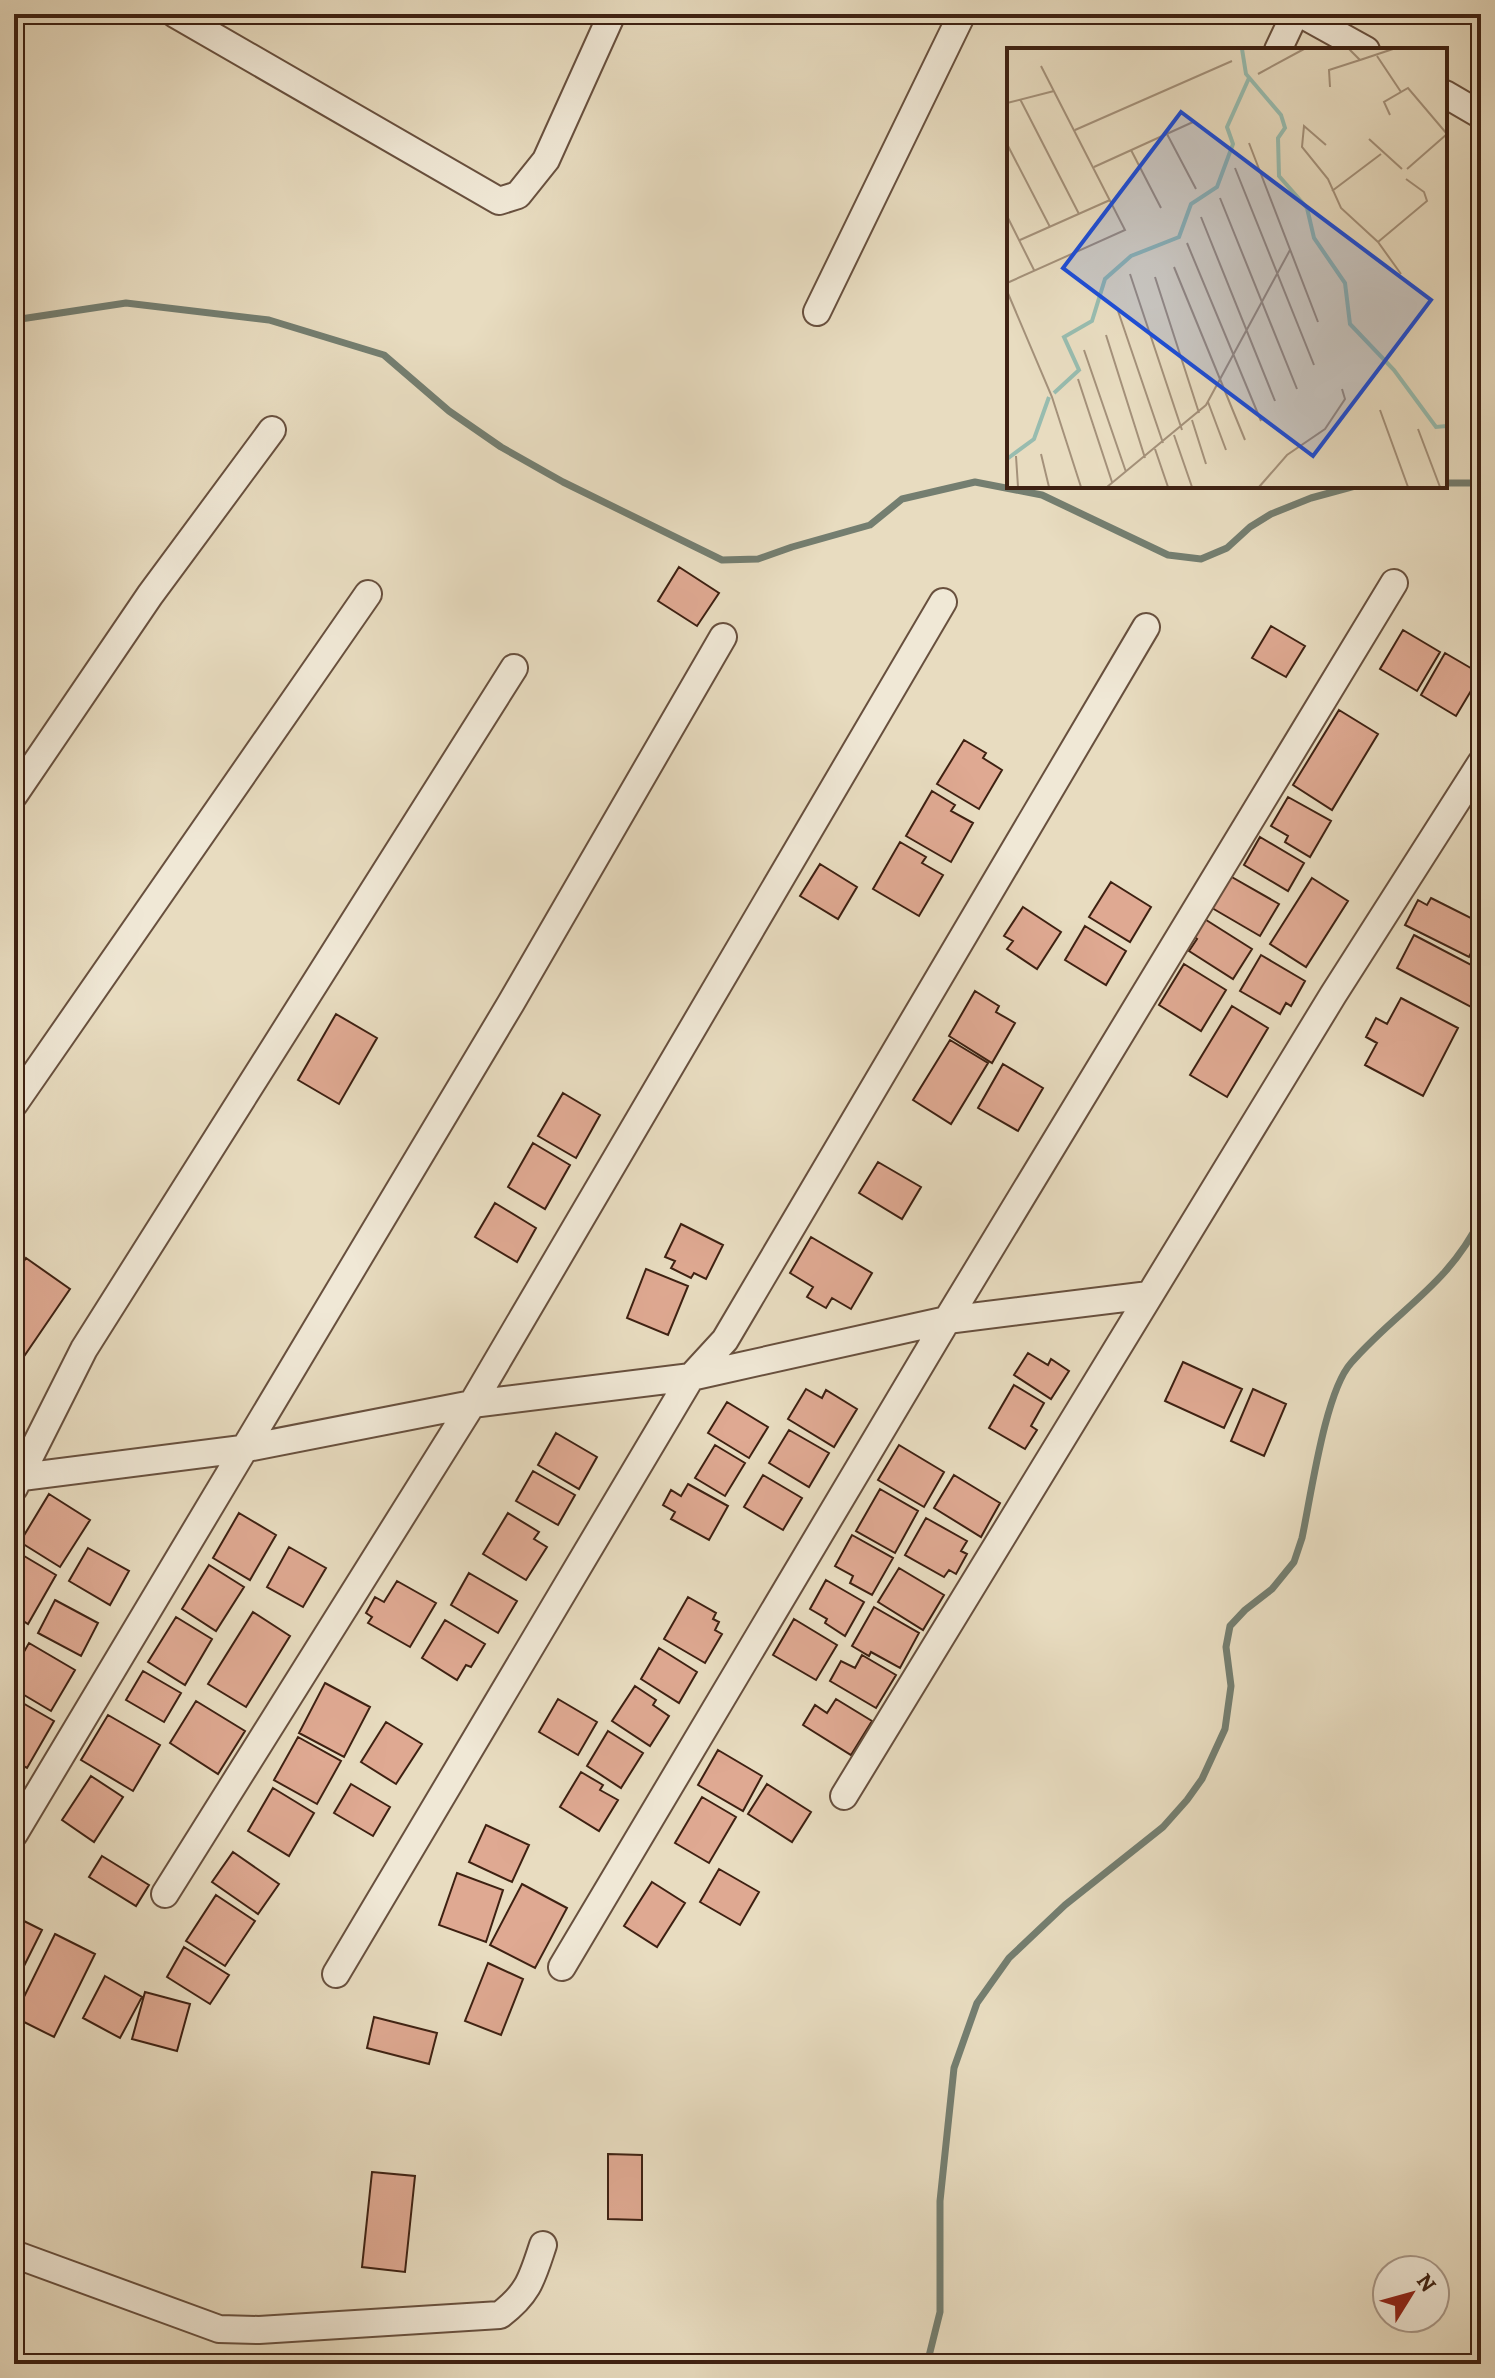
<svg xmlns="http://www.w3.org/2000/svg" width="1495" height="2378" viewBox="0 0 1495 2378" font-family="Alegreya,serif">
  <rect width="100%" height="100%" fill="#e8dcc0"/>
  <filter id="stains"><feTurbulence type="fractalNoise" baseFrequency=".0025" numOctaves="4"/><feColorMatrix values="0 0 0 0 .2 0 0 0 0 .09 0 0 0 0 .02 0 0 0 .5 -.17"/></filter>
  <radialGradient id="worn" r=".72"><stop offset=".6" stop-color="#630" stop-opacity="0"/><stop offset="1" stop-color="#630" stop-opacity=".3"/></radialGradient>
  <g fill="none" stroke-linecap="round" stroke-linejoin="round">
    <path stroke="#747e70" stroke-width="7" d="M14,320L126,303L269,320L384,355L449,411L501,447L563,482L722,560L758,559L792,547L870,525L902,499L975,482L1042,495L1168,555L1201,559L1227,548L1250,527L1271,514L1311,498L1355,486
      M1445,483H1481
      M927,2364L940,2312V2201L954,2068L977,2003L1009,1958L1065,1905L1163,1827L1187,1800L1202,1779L1225,1729L1231,1686L1226,1647L1230,1626L1245,1610L1272,1589L1294,1562L1302,1538C1311,1496 1325,1392 1351,1363C1398,1309 1448,1286 1481,1218"/>
  </g>
  <path fill="#dfa992" stroke="#3e2112" stroke-width="2" d="M679,567L719,593L697,626L658,601Z
    M1271,626L1305,646L1286,677L1252,658Z
    M1403,630L1440,652L1417,691L1380,669Z
    M1445,653L1481,674L1456,716L1421,695Z
    M1339,710L1378,734L1332,810L1293,785Z
    M964,740L986,753L983,758L1002,770L979,809L937,784Z
    M932,791L955,805L951,811L973,823L951,862L906,836Z
    M1288,797L1331,821L1310,857L1285,842L1288,836L1271,826Z
    M1260,837L1304,863L1288,891L1244,865Z
    M900,842L926,857L922,863L943,875L919,916L873,889Z
    M820,864L857,887L838,919L800,896Z
    M1230,876L1279,904L1260,936L1212,908Z
    M1312,878L1348,901L1306,967L1270,944Z
    M1111,882L1151,907L1130,942L1089,917Z
    M1431,898L1481,923V933L1469,957L1405,925L1418,900L1427,905Z
    M1023,907L1061,932L1037,969L1007,949L1013,941L1004,936Z
    M1203,918L1252,949L1233,979L1189,951L1197,939L1193,936Z
    M1085,926L1126,951L1106,985L1065,960Z
    M1414,935L1481,970V986L1471,1007L1397,968Z
    M1261,955L1305,981L1291,1006L1286,1003L1280,1014L1240,991Z
    M1184,964L1226,990L1201,1031L1159,1005Z
    M975,991L999,1006L996,1012L1015,1023L992,1063L949,1036Z
    M1401,998L1458,1028L1423,1096L1365,1065L1377,1043L1366,1037L1376,1018L1387,1024Z
    M1232,1006L1268,1028L1227,1097L1190,1075Z
    M336,1014L377,1038L339,1104L298,1080Z
    M950,1040L988,1063L951,1124L913,1100Z
    M1003,1064L1043,1088L1018,1131L978,1108Z
    M563,1093L600,1115L576,1158L538,1136Z
    M533,1143L570,1165L545,1209L508,1187Z
    M878,1162L921,1187L902,1219L859,1193Z
    M495,1203L536,1228L517,1262L475,1237Z
    M681,1224L723,1245L706,1279L694,1273L691,1278L671,1268L675,1261L665,1257Z
    M811,1237L872,1273L851,1309L832,1298L826,1308L807,1297L813,1287L790,1273Z
    M26,1258L70,1289L14,1371V1276Z
    M646,1269L688,1286L668,1335L627,1318Z
    M1028,1353L1048,1365L1051,1359L1069,1371L1051,1399L1014,1375Z
    M1183,1362L1242,1389L1224,1428L1165,1401Z
    M1014,1385L1044,1403L1031,1426L1037,1430L1025,1449L989,1428Z
    M806,1389L822,1398L826,1390L857,1409L834,1447L788,1419Z
    M1253,1389L1286,1404L1264,1456L1231,1441Z
    M727,1402L768,1427L749,1458L708,1433Z
    M789,1430L829,1453L809,1487L769,1463Z
    M556,1433L597,1457L579,1489L538,1465Z
    M715,1445L745,1463L725,1496L695,1478Z
    M899,1445L944,1472L924,1507L878,1480Z
    M533,1471L575,1495L558,1525L516,1501Z
    M763,1475L802,1498L783,1530L744,1507Z
    M954,1475L1000,1503L981,1537L934,1508Z
    M688,1484L728,1506L709,1540L671,1519L675,1512L663,1505L671,1490L681,1496Z
    M880,1489L918,1511L895,1553L856,1531Z
    M49,1494L90,1520L60,1567L20,1542Z
    M239,1513L276,1535L250,1580L213,1558Z
    M508,1513L539,1532L534,1539L547,1547L526,1580L483,1554Z
    M926,1518L967,1541L961,1551L967,1554L956,1574L949,1570L944,1577L905,1555Z
    M852,1535L893,1558L872,1595L850,1583L853,1576L835,1566Z
    M289,1547L326,1568L303,1607L267,1587Z
    M88,1548L129,1571L110,1605L69,1581Z
    M14,1550L56,1575L28,1624L14,1615Z
    M209,1565L244,1587L216,1631L182,1609Z
    M899,1568L944,1595L923,1630L878,1602Z
    M469,1573L517,1601L498,1633L451,1605Z
    M826,1580L864,1602L845,1636L825,1623L827,1619L810,1609Z
    M397,1581L436,1603L410,1647L368,1623L372,1617L366,1613L375,1597L384,1602Z
    M688,1597L716,1613L713,1619L719,1622L715,1630L722,1634L705,1663L664,1639Z
    M55,1600L98,1623L81,1656L38,1633Z
    M874,1607L919,1633L900,1668L871,1652L869,1656L852,1646Z
    M253,1612L290,1636L246,1707L208,1684Z
    M176,1617L212,1639L185,1685L148,1662Z
    M794,1619L837,1645L816,1680L773,1655Z
    M445,1620L485,1644L471,1667L466,1665L457,1680L422,1658Z
    M29,1643L75,1670L51,1711L14,1689V1669Z
    M659,1648L697,1672L679,1703L641,1679Z
    M862,1655L896,1675L876,1708L830,1681L841,1661L855,1668Z
    M143,1671L181,1693L164,1722L126,1700Z
    M325,1683L370,1707L344,1757L299,1733Z
    M635,1686L656,1700L653,1705L669,1716L650,1746L612,1721Z
    M14,1698L54,1721L27,1768L14,1761Z
    M558,1699L597,1722L578,1755L539,1732Z
    M836,1699L872,1721L851,1755L803,1725L815,1705L827,1713Z
    M196,1701L245,1731L218,1774L170,1743Z
    M108,1715L160,1745L133,1791L81,1760Z
    M386,1722L422,1744L396,1784L361,1762Z
    M608,1731L643,1753L621,1788L587,1766Z
    M298,1737L341,1761L317,1804L274,1780Z
    M718,1750L762,1776L743,1811L698,1785Z
    M581,1772L603,1785L600,1790L618,1800L599,1831L560,1807Z
    M91,1776L123,1797L94,1842L62,1820Z
    M351,1784L390,1807L373,1836L334,1813Z
    M767,1784L811,1812L792,1842L748,1814Z
    M273,1788L314,1813L289,1856L248,1831Z
    M702,1797L736,1817L709,1863L675,1843Z
    M486,1825L529,1845L512,1882L469,1862Z
    M233,1852L279,1884L258,1914L212,1882Z
    M102,1856L149,1885L136,1906L89,1877Z
    M719,1869L759,1892L740,1925L700,1902Z
    M457,1873L503,1890L486,1942L439,1925Z
    M652,1882L685,1903L657,1947L624,1926Z
    M522,1884L567,1908L535,1968L490,1945Z
    M216,1895L255,1921L225,1966L186,1941Z
    M14,1916L42,1930L14,1986Z
    M55,1934L95,1954L54,2037L14,2017Z
    M184,1947L229,1975L210,2004L167,1977Z
    M488,1963L523,1979L501,2035L465,2021Z
    M105,1976L142,1997L120,2038L83,2018Z
    M145,1992L190,2004L177,2051L132,2039Z
    M374,2017L437,2033L429,2064L367,2048Z
    M608,2154L642,2155V2220L608,2219Z
    M372,2172L415,2176L405,2272L362,2267Z"/>
  <g fill="none" stroke-linecap="round" stroke-linejoin="round">
    <defs>
      <path id="street" d="M175,14L499,201L518,195L546,160L612,14
        M1301,14L1366,50
        M1278,50L1295,14
        M1445,94L1481,115
        M817,312L962,14
        M14,795L150,595L272,430
        M14,1104L368,594
        M14,1478L242,1449L472,1404L691,1377L947,1320L1149,1295
        M14,1488L84,1349L514,668
        M844,1796L1333,995L1481,763
        M14,1834L511,1003L723,637
        M165,1894L472,1404L943,602
        M562,1967L947,1320L1394,583
        M336,1974L691,1377L725,1340L1146,627
        M14,2254L219,2329L259,2330L500,2315C529,2293 532,2278 543,2245"/>
    </defs>
    <use href="#street" stroke="#68503e" stroke-width="30"/>
    <use href="#street" stroke="#f0e8d6" stroke-width="26"/>
  </g>
  <g transform="translate(1007 48)">
    <rect width="440" height="440" fill="#e8dcc0"/>
    <path fill="none" stroke="#98bcaf" stroke-width="4" d="M235,1L239,26L274,67L278,80L271,90L272,128L300,160L307,190L338,235L343,276L387,322L429,379L440,378M47,345L72,322L57,289L85,273L98,231L124,208L172,189L184,156L210,139L226,96L220,79L242,30M0,411L27,391L42,349"/>
    <path fill="none" stroke="#a4917a" stroke-width="2" d="M342,1L353,12L386,1M370,8L394,44M251,26L297,1M323,39L322,22L353,12M13,51L72,166M0,55L47,43M383,67L377,54L401,40L440,86M68,82L225,13M160,86L189,141M362,91L395,121M242,95L311,274M0,96L43,179M319,97L297,78L295,99L321,131L334,160L371,194L394,226M124,102L154,160M87,119L186,74M228,120L307,317M400,121L440,86M325,143L374,106M213,150L290,341M0,168L27,222M194,169L268,353M13,192L103,152M371,194L420,153L417,144L399,131M180,195L254,373M167,219L238,392M123,226L175,382M148,229L192,365M0,235L118,182L34,18M0,243L45,349L74,439M111,263L156,395M99,287L138,410M77,302L119,424M71,331L105,434M201,354L219,402M373,362L401,439M185,372L199,416M411,381L433,439M167,387L185,439M148,401L161,439M34,406L42,439M9,408L11,439M100,439L199,357L283,202M252,439L280,407L318,381L338,351L335,341"/>
    <path fill="#1d4ed8" fill-opacity="0.15" stroke="#1d4ed8" stroke-width="4" d="M174,64L424,252L306,408L56,220Z"/>
    <rect width="440" height="440" fill="none" stroke="#3e2112" stroke-width="4"/>
  </g>
  <rect width="1495" height="2378" fill="none" stroke="#e8dcc0" stroke-width="48"/>
  <rect x="16" y="16" width="1463" height="2346" fill="none" stroke="#3e2112" stroke-width="4"/>
  <rect x="24" y="24" width="1447" height="2330" fill="none" stroke="#3e2112" stroke-width="2"/>
  <g transform="translate(1411 2294) rotate(53)"><circle r="38" fill="#f0e8d6" stroke="#a99888" stroke-width="2"/>
  <path d="M0-6L14 30L0 20L-14 30Z" fill="#8f2418"/>
  <text y="-12" font-size="22" font-weight="bold" text-anchor="middle" fill="#3e2112">N</text>
  </g>
  <rect width="100%" height="100%" filter="url(#stains)"/>
  <rect width="100%" height="100%" fill="url(#worn)"/>
</svg>
